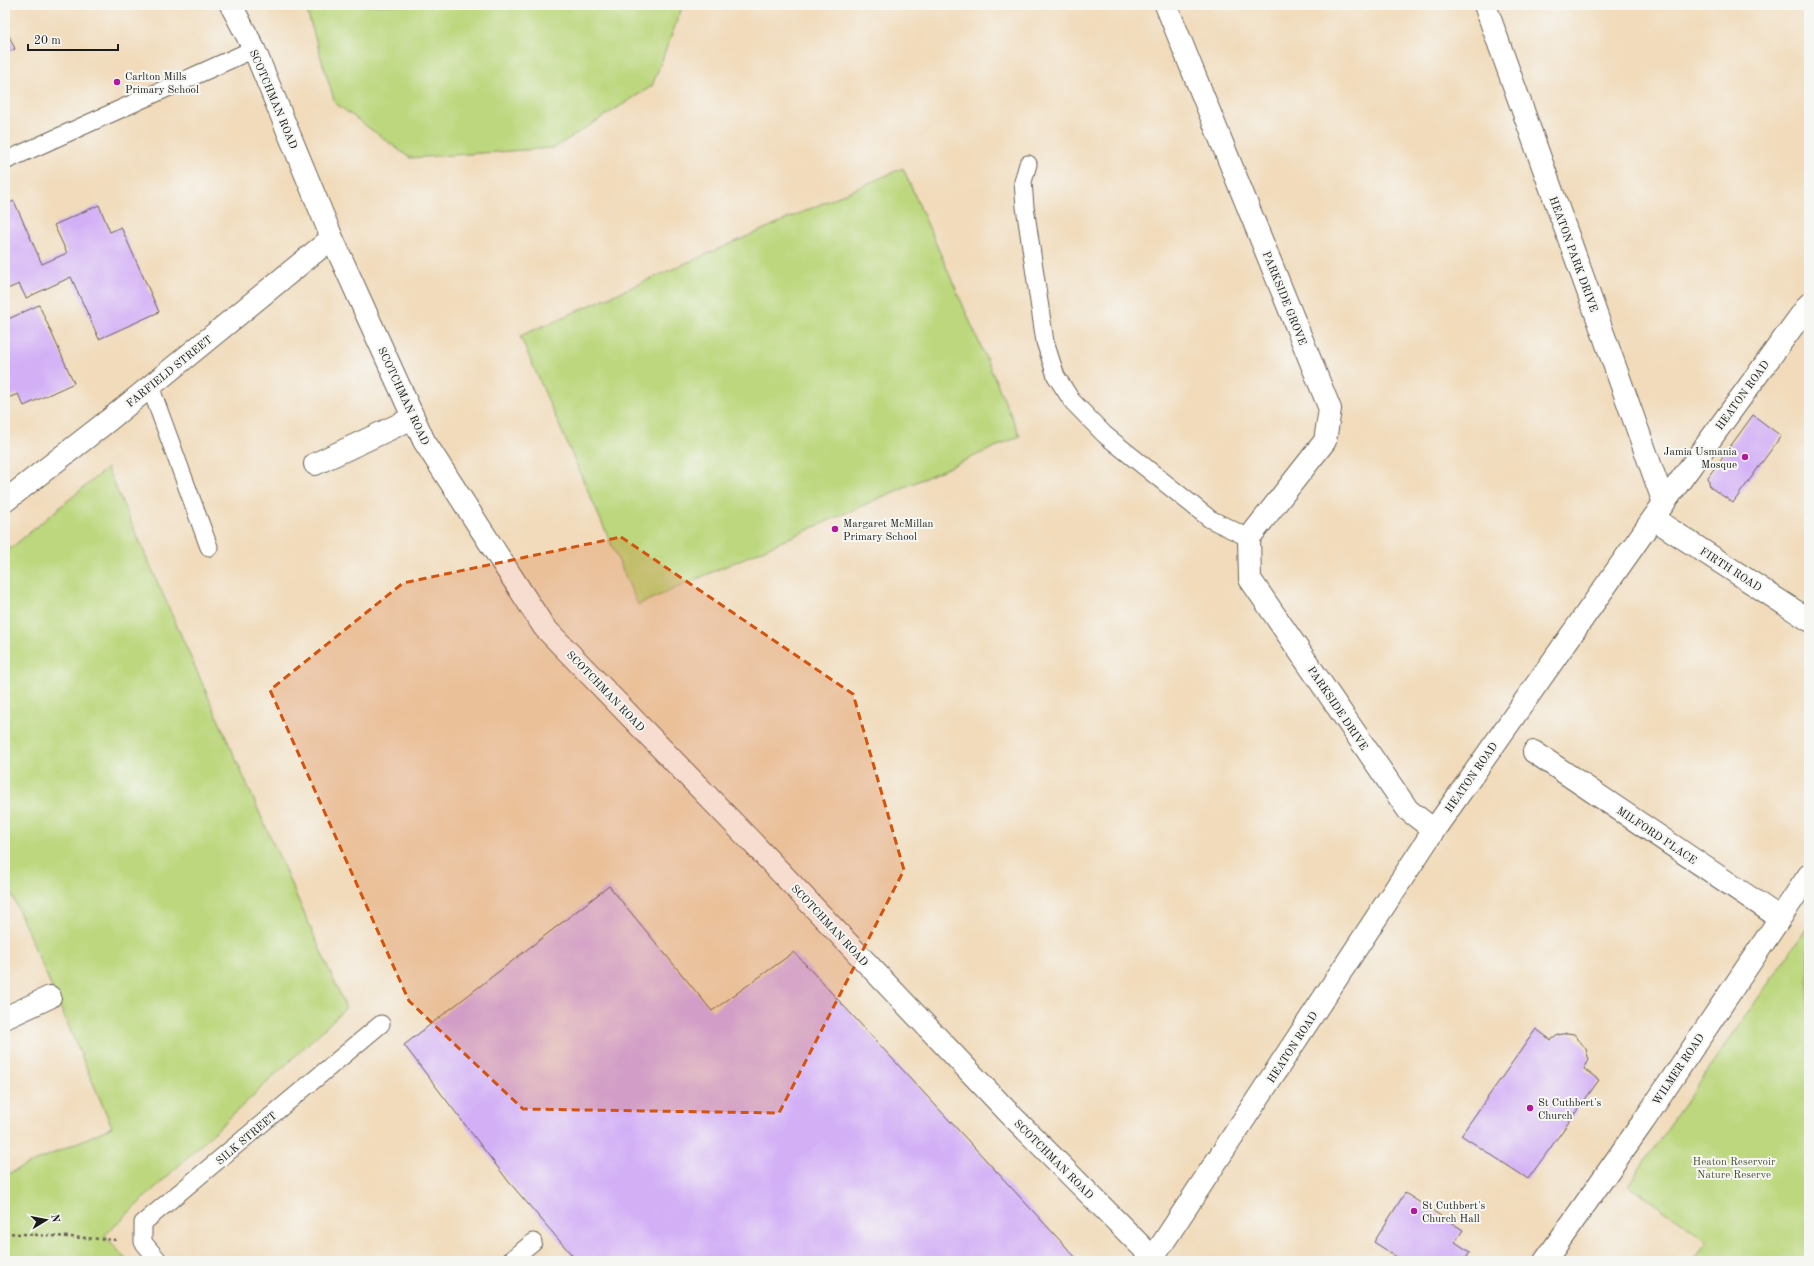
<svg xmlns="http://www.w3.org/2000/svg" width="1814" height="1266" viewBox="0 0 1814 1266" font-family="'Old Standard TT',serif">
  <rect width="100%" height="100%" fill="#f6f6f2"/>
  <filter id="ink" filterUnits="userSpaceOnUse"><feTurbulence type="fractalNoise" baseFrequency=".025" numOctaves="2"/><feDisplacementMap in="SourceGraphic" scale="8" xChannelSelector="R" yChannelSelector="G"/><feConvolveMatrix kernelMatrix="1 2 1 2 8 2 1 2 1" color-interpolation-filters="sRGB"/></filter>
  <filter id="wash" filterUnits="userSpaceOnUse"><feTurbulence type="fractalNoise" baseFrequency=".012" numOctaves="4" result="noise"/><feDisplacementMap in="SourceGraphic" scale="16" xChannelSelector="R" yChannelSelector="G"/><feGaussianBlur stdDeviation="0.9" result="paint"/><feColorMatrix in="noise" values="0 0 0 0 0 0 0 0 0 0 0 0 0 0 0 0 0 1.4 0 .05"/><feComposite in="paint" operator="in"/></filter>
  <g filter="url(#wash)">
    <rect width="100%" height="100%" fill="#f1dbbb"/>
    <path fill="#bcd77d" stroke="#6c7a4c" d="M305,5H683L652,86L554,148L410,158L335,103Z
      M903,168L1020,436L638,605L520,336Z
      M107,468L346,1008L105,1235L127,1261H5V1175L112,1127L5,879V553Z
      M1809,925V1261H1694L1707,1241L1628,1185Z"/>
    <g id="blocks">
      <path fill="#d3b0f6" d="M5,27L15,49L5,53Z
        M14,201L42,264L67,253L54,225L99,205L110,232L121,227L159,312L99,339L71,277L26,298L19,284L5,290V205Z
        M39,305L74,383L24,406L18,394L5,399V317L6,320Z
        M5,401L9,408L5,410Z
        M1753,415L1781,436L1733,503L1710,487L1708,477Z
        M609,886L712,1011L794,952L1079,1261H577L509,1182L404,1045Z
        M1536,1029L1551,1040L1558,1035L1567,1033L1574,1034L1586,1049L1589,1060L1584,1069L1599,1080L1528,1179L1461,1135Z
        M1405,1193L1463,1230L1455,1242L1470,1252L1464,1261H1403L1374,1242Z"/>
    </g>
  </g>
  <g filter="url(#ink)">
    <use href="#blocks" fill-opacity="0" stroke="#675f54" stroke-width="1"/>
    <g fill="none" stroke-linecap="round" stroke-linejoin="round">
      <defs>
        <path id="service" d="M5,161L254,49
          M1028,164L1023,182L1025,207L1045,342L1056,376L1072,401L1105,435L1210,519L1249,538
          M150,386L209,547
          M159,1261L143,1242V1223L381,1024
          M510,1261L533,1242"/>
        <path id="minor" d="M231,5L254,49L332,238L424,441L544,627L749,839L1007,1111L1153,1258
          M1166,5L1330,409L1325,441L1249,538L1250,579L1408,810L1434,830
          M1485,5L1664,503
          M315,464L413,418
          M5,501L109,420L332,238
          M1654,519L1809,620
          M1534,752L1780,918
          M5,1018L50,997
          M1545,1261L1643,1122L1809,875"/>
        <path id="tertiary" d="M1151,1261L1434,830L1664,503L1809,304"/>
      </defs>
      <use href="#service" stroke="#675f54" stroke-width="19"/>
      <use href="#minor" stroke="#675f54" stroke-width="24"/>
      <use href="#tertiary" stroke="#675f54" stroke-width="24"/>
      <path stroke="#675f54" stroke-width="2.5" stroke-dasharray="3 3" stroke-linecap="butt" d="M5,1233L118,1240"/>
      <use href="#service" stroke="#fff" stroke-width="17"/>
      <use href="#minor" stroke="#fff" stroke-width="22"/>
      <use href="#tertiary" stroke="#fff" stroke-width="22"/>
    </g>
  </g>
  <path fill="#d4530e" fill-opacity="0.2" stroke="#d4530e" stroke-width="3" stroke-dasharray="8 5" stroke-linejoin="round" d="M621,537L853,694L904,870L779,1113L523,1109L409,1001L270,690L403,583Z"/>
  <g fill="#b5179e" stroke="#f6f6f2" stroke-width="1.5">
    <circle cx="117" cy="82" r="4"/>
    <circle cx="1745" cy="457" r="4"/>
    <circle cx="835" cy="529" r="4"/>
    <circle cx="1530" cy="1108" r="4"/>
    <circle cx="1414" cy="1211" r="4"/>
  </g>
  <g text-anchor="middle" stroke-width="4" stroke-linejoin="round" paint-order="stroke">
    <g font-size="11" fill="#1c1c1c" stroke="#f6f6f2" text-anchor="start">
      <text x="125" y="80">Carlton Mills<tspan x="125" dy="13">Primary School</tspan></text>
      <text x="1737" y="455" text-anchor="end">Jamia Usmania<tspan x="1737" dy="13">Mosque</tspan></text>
      <text x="843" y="527">Margaret McMillan<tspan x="843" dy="13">Primary School</tspan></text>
      <text x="1538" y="1106">St Cuthbert's<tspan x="1538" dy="13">Church</tspan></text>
      <text x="1422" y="1209">St Cuthbert's<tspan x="1422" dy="13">Church Hall</tspan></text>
    </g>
    <g font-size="11" fill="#1c1c1c" stroke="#f6f6f2">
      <text transform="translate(274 99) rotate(67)" y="4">SCOTCHMAN ROAD</text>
      <text transform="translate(1574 254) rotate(70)" y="4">HEATON PARK DRIVE</text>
      <text transform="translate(1285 298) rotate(68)" y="4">PARKSIDE GROVE</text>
      <text transform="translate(169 371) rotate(-39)" y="4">FARFIELD STREET</text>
      <text transform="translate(1742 395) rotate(-54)" y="4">HEATON ROAD</text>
      <text transform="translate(404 396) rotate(65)" y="4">SCOTCHMAN ROAD</text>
      <text transform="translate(1731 569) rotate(33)" y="4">FIRTH ROAD</text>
      <text transform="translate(606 691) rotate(46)" y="4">SCOTCHMAN ROAD</text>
      <text transform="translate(1338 708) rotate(56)" y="4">PARKSIDE DRIVE</text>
      <text transform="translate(1471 777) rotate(-55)" y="4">HEATON ROAD</text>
      <text transform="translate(1657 835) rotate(34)" y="4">MILFORD PLACE</text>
      <text transform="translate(830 925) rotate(47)" y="4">SCOTCHMAN ROAD</text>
      <text transform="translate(1292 1047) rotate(-57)" y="4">HEATON ROAD</text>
      <text transform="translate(1678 1069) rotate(-56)" y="4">WILMER ROAD</text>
      <text transform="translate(246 1138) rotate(-40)" y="4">SILK STREET</text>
      <text transform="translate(1054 1159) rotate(45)" y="4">SCOTCHMAN ROAD</text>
    </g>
    <g font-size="11" fill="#4c5439" stroke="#f6f6f2">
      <text x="1734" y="1165">Heaton Reservoir<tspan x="1734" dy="13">Nature Reserve</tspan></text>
    </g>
  </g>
  <rect width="1814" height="1266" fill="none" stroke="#f6f6f2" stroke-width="20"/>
  <g transform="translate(46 1220) rotate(80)" stroke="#f6f6f2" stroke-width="3" paint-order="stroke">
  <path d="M0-3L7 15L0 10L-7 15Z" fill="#1c1c1c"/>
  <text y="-6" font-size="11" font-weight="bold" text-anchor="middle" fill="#1c1c1c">N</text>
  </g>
  <path d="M28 44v6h90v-6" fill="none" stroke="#1c1c1c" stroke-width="2"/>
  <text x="34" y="44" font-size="12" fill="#1c1c1c" stroke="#f6f6f2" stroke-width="3" paint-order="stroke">20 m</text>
</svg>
